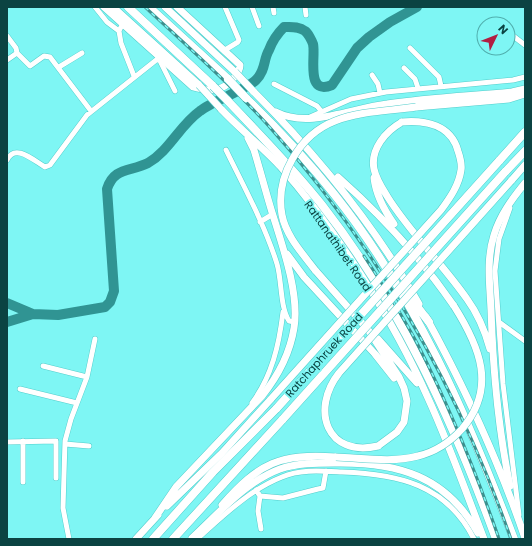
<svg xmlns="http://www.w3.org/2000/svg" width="532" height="546" viewBox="0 0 532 546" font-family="Poppins,sans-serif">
  <rect width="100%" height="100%" fill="#7ef6f4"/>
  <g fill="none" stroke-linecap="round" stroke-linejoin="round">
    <path stroke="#309493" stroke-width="10" d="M7,303L33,314L58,315L105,307L110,302L114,291L107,189C114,167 130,172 148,163C169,151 180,125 200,111C214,100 244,91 256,80C266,70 263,60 269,50C272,42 278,33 284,27C291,27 299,26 305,31C308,33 312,41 313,44C316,56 305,96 332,85L357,48L369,37L390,22L417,7
      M7,322L33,314"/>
    <defs>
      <path id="street" d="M95,7L107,22L119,31
        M225,7L239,40L238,42L225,50
        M252,7L259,26
        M273,7L274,13
        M305,7L306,15
        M493,21L497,24
        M125,25L121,27L119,31L121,43L134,76
        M508,32L525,45
        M7,36L16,48L17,53
        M410,48L439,77L441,86
        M159,59L175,91
        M7,60L17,53L30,66L44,56L50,57L91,111
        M59,67L82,53
        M404,68L415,79L418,88
        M372,75L378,84L380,93
        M274,84L317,106L322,112
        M310,117L351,99L386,92L513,80L525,77
        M226,150C244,187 265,225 277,264C282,281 280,307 289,321L295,322
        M7,160C15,143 33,160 45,167L50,165L87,115L160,57
        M510,208L499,239L495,271L503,384L519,515
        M260,222L273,214
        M499,322L525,341
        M43,366L87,377
        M20,389L77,403
        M252,403C272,376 279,345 283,312
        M7,442L56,441V478
        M65,444L89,446
        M23,482V441
        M256,490L260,496L283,498L318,489L323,488L326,471
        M260,496L258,511L261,529
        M69,539L63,508L65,441L71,419L87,377L95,339
        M197,539C223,516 249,490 282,477C300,469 322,471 342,472C398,474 446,484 474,539"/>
      <path id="secondary" d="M104,7L193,87C200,89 211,91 218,89C227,87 240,74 240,65L177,7
        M113,7L199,85
        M165,7L235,72
        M253,91C318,156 374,224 419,304
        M416,107L509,99L525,94
        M221,109C240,129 261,146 280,166C336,229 394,321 428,398C449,444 466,492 484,539
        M276,112C309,129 352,108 387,104C428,98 470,96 512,92L525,89
        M402,122C386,131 370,149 374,169C376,179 382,188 387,196C410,233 442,263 467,299C478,314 485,331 490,349
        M338,177C382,216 421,258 454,306
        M374,178C376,196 384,210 394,224
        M511,181L525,165
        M287,254L304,277L375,354L394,378
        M315,270L369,331L399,377L404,388L407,401L404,422L397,432L378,446
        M426,317C465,388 499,462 525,538
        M378,339L417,383
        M510,486C498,428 493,369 491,310C490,285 486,260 494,235C500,215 512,199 525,183
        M222,505C259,463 280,453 336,457
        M167,506L222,453L271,399
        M155,518L176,487L262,396C278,376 290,353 294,328C300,293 281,242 271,209C265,189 260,170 254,150L248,138
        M192,538C219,513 245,482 280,469C297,463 317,463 335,463C398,462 446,476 478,533
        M136,539L158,515"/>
      <path id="primary" d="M128,7L213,86
        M149,7L228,79
        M246,98C277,128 307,160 334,194C417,298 467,416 514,539
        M227,100C259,134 293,168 322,205C400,305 453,421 496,539
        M499,161L525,132
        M505,172L525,151
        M406,292L429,322
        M153,539L213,472L277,408
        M173,539L283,419"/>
    </defs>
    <use href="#street" stroke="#53cecc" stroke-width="6"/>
    <use href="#secondary" stroke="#53cecc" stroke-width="8"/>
    <use href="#primary" stroke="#53cecc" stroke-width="9"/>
    <use href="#street" stroke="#fff" stroke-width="5"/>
    <use href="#secondary" stroke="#fff" stroke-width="7"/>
    <use href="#primary" stroke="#fff" stroke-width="8"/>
    <defs>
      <path id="rail" d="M145,7C186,45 228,82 266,123C376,245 457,384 511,539
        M364,256C383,285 402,314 418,345C450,408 476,472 499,539"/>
    </defs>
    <use href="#rail" stroke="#3c908e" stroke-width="3"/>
    <use href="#rail" stroke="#7ef6f4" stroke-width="1.5" stroke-dasharray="4.5" stroke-linecap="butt"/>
    <defs>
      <path id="secondary-bridge" d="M235,72L253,91
        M199,85L221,109
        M315,270C303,254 286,236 282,215C275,177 299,135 335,121C360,111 390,111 416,107
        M271,399L441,210C450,198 459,185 461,170C462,164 460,157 458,151C451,125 426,120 402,122
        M378,446C327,458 310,410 339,373L511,181
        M336,457C363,458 392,463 418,456C435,452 450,442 462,429C497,388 480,347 454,306"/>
      <path id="primary-bridge" d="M228,79L246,98
        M213,86L227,100
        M277,408L499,161
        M283,419L505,172"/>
    </defs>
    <use href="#secondary-bridge" stroke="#53cecc" stroke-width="8" stroke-linecap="butt"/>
    <use href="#primary-bridge" stroke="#53cecc" stroke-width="9" stroke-linecap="butt"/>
    <use href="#secondary-bridge" stroke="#fff" stroke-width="7"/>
    <use href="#primary-bridge" stroke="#fff" stroke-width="8"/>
  </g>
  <g text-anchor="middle" stroke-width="3.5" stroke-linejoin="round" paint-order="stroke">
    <g font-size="11" fill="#0b4342" stroke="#7ef6f4">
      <text transform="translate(338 246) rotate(55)" y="4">Rattanathibet Road</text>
      <text transform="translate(324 355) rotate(-48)" y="4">Ratchaphruek Road</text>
    </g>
  </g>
  <rect width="532" height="546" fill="none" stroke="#0b4342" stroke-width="16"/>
  <g transform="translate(496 36) rotate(47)"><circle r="19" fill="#7ef6f4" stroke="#50aead"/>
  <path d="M0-3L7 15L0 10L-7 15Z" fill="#b11e42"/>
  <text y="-6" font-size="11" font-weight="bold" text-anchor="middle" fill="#0b4342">N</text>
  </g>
</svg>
